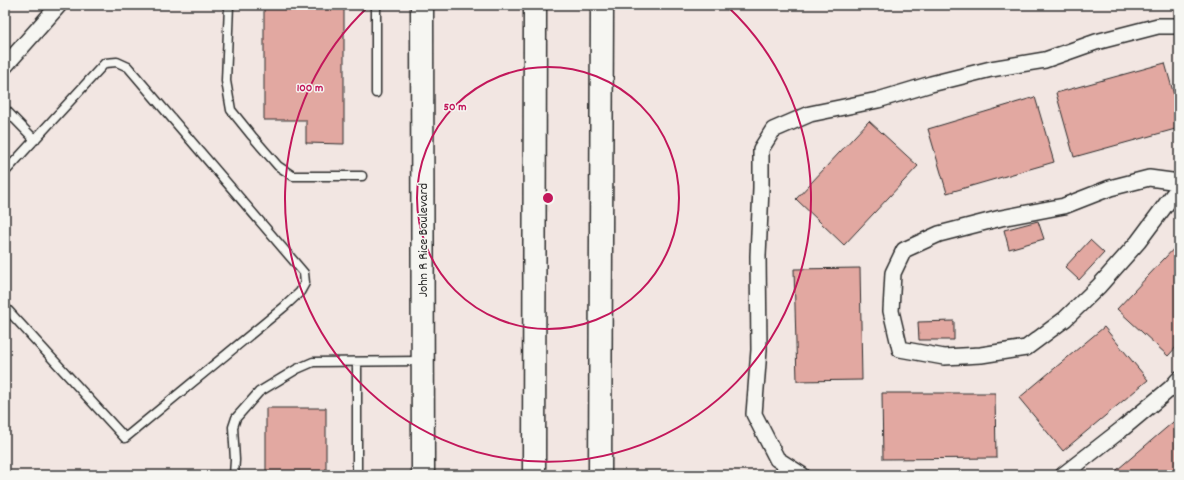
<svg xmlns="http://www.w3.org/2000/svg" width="1184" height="480" viewBox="0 0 1184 480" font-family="Dekko,sans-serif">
  <rect width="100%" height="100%" fill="#f2e6e2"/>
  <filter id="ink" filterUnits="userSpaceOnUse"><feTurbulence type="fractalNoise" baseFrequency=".025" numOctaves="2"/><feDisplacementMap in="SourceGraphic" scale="8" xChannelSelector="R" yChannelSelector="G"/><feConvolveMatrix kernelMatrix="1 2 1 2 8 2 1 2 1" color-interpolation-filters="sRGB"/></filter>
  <g filter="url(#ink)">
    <path fill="#e2a8a1" stroke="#2b2b2b" d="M264,5H344V144L306,143V120H264Z
      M1165,63L1179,113V128L1074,157L1056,93Z
      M1035,97L1054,162L947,193L928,129Z
      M869,121L918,166L844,245L796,199Z
      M1038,221L1044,239L1009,249L1004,230Z
      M1090,240L1104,253L1079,280L1065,267Z
      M1179,243V344L1168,356L1117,309Z
      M860,268L862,380L797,381L794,269Z
      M954,321V340H919L918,322Z
      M1104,327L1148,380L1063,451L1019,398Z
      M882,393H995L996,458L883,459Z
      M266,408H326V475H266Z
      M1179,417V475H1111Z"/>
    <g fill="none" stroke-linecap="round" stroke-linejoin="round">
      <defs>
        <path id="lane" d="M229,5L226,81L231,110L252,136L278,166L293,176H362
          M376,93V5
          M5,109L35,140
          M5,172L105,63L117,62L128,67L304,273L305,283L300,292L284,307L125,438L5,307
          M357,362V475
          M234,475L235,460L233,427L236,418L259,392L297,369L313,362L422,361"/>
        <path id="street" d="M5,66L59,5
          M1179,182L1149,178L1110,188L1064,206L1001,218L939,234L904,250L893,273L891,311L900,349L944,357L981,355L1026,348L1065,319L1099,286L1138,242L1179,187
          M802,475L777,459L754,414L759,350L758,256L761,188V149L773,130L810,114L878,100L931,84L991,69L1045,60L1096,42L1158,26H1179
          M1063,475L1122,429L1171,388L1179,379"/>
        <path id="secondary" d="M422,5L423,475"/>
        <path id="highway" d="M534,475L535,5
          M600,475L602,5"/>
      </defs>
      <use href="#lane" stroke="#2b2b2b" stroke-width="11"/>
      <use href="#street" stroke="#2b2b2b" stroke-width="18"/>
      <use href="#secondary" stroke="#2b2b2b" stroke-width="25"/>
      <use href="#highway" stroke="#2b2b2b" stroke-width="25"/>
      <use href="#lane" stroke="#f6f6f2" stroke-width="8"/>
      <use href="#street" stroke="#f6f6f2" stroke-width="15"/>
      <use href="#secondary" stroke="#f6f6f2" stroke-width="22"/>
      <use href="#highway" stroke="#f6f6f2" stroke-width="22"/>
    </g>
  </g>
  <g fill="none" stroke="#c2185b" stroke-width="2">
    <circle cx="548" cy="198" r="131"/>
    <path d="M727 6A263 263 0 1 1 369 6"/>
  </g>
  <g text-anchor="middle" stroke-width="3" stroke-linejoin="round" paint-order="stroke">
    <g font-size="14" fill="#2b2b2b" stroke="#f6f6f2">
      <text transform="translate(422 240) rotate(-90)" y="5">John R Rice Boulevard</text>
    </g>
  </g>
  <circle cx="548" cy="198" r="6" fill="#c2185b" stroke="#f6f6f2" stroke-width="2"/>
  <g font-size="12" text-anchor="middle" font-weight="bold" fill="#c2185b" stroke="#f6f6f2" stroke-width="3" stroke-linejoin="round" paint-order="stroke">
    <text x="310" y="91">100 m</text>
    <text x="455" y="110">50 m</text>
  </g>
  <rect width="1184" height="480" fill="none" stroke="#f6f6f2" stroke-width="20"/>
  <rect x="10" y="10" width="1164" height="460" fill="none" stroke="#2b2b2b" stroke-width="1.5" filter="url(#ink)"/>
</svg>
